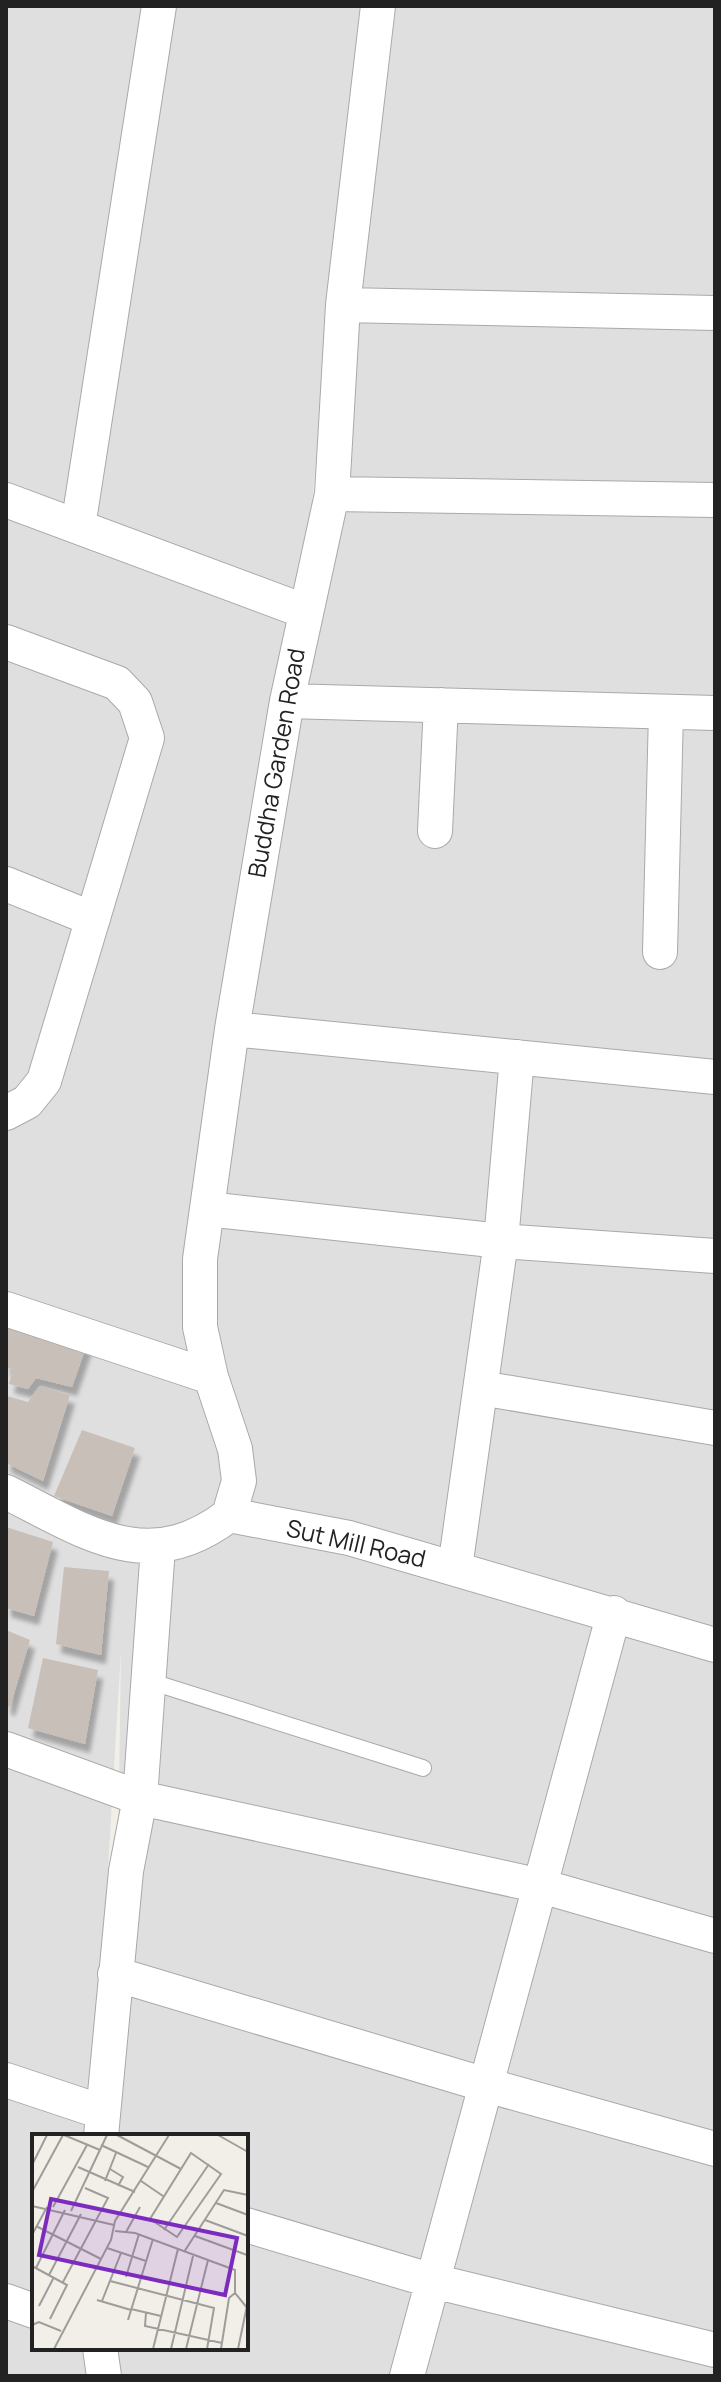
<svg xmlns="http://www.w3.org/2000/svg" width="721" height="2382" viewBox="0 0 721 2382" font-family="Manrope,sans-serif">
  <defs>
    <filter id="shadow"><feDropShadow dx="5" dy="9" stdDeviation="2" flood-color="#0004"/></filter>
  </defs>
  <rect width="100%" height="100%" fill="#f2efe9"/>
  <path fill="#e0dfdf" d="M6,6H360L312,504L346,304L370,6H715V2376H110L111,2348H246V2136H114L121,1651L92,2136H34V2348H91L96,2376H6Z"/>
  <path fill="#c7bfb8" filter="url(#shadow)" d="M6,1320L87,1344L72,1387L36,1378L28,1389L9,1384L13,1369L6,1368Z
    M40,1386L70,1395L43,1481L6,1463L7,1396L28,1402Z
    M82,1430L135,1448L112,1516L54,1496Z
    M6,1527L53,1542L34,1616L6,1608Z
    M64,1567L109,1571L101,1655L56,1644Z
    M6,1630L30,1640L10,1707L6,1706Z
    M43,1658L98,1670L85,1744L28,1728Z"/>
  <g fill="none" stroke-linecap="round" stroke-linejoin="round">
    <defs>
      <path id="service" d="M149,1681L423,1768"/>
      <path id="minor" d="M343,305L715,313
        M332,494L715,500
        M6,500L304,611
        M78,527L159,6
        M6,642L117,683L135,702L147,738L44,1081L27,1102L6,1113
        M287,701L715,713
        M435,831L441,705
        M6,884L93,919
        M660,952L666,712
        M232,1029L715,1077
        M207,1209L501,1241L715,1256
        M6,1309L211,1377
        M481,1388L715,1428
        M6,1492C85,1531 147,1578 229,1515L349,1538L715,1645
        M229,1515L239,1481L235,1449L211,1377L200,1327V1259L232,1029L287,701L332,494L343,305L378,6
        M455,1568L501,1241L517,1057
        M6,1749L140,1798L541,1886L715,1936
        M115,1974L486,2085L715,2149
        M6,2080L102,2112
        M101,2136L126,1871L140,1798L158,1547
        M246,2225L433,2281L715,2350
        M6,2301L34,2311
        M100,2348L104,2376
        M407,2376L614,1613"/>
    </defs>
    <use href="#service" stroke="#a9a9a9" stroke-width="18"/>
    <use href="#minor" stroke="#a9a9a9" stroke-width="36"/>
    <use href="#service" stroke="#fff" stroke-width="16"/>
    <use href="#minor" stroke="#fff" stroke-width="34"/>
  </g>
  <g text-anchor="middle" stroke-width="7" stroke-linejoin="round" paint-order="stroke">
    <g font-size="24" fill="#222" stroke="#fff">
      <text transform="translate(277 763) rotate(-80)" y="8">Buddha Garden Road</text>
      <text transform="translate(356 1544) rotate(13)" y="8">Sut Mill Road</text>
    </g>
  </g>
  <g transform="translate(32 2134)">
    <rect width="216" height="216" fill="#f2efe9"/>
    <path fill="none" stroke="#9f9d99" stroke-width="2" d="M32,1L68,16M85,1L149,35M186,1L216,18M69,11L116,33M159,19L189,40L145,103L118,85ZM0,31L15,1M46,33L103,58M78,35L91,43L86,52M73,47L84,19M109,47L131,62M0,58L31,1M184,69L216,81M0,72L82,91M21,73L55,11M39,77L75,1M173,86L216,102M4,92L69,125M132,96L177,30M83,97L103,99L203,136V159L216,175M94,98L108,73M0,101L15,73M163,102L215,121M75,114L114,127M152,118L192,56L216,61M0,132L35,151L18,185M4,134L33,76M17,141L49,80M94,143L107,100M78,147L182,174L175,215M31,148L76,64L53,54M65,166L99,176M70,167L89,119M7,172L22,143M99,175L129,182M114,179L113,192L190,209M96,186L121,105M0,191L7,188L29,197M22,215L79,106L83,87L137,1M121,215L146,115M139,215L161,122M154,215L176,126M189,215L197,164L203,159M206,215L216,167"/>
    <path fill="#7b2cbf" fill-opacity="0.15" stroke="#7b2cbf" stroke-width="4" d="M19,65L205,104L193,161L7,121Z"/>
    <rect width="216" height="216" fill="none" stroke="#222" stroke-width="4"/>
  </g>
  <rect width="721" height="2382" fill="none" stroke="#222222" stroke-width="16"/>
</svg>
